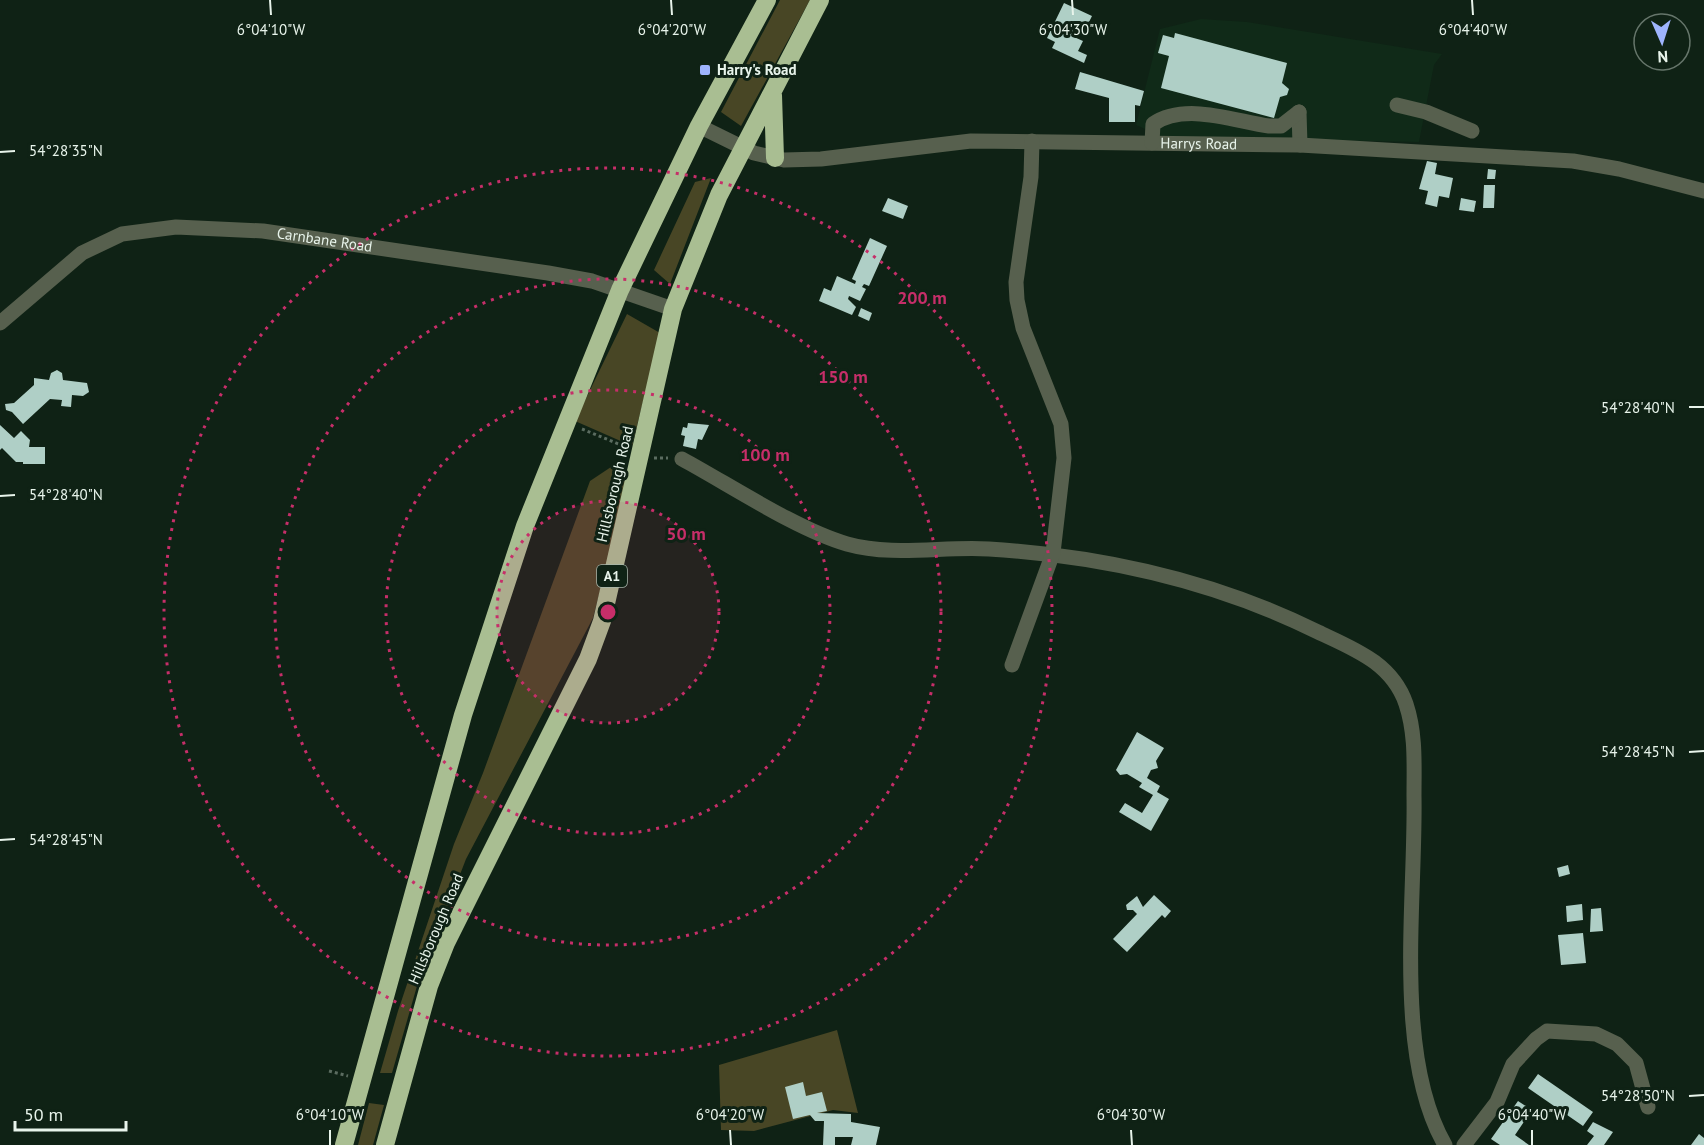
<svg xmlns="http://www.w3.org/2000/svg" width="1704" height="1145" viewBox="0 0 1704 1145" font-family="'PT Sans',sans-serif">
  <rect width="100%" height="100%" fill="#0f2215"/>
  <path fill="#102a18" d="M1201,19L1247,22L1442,54L1434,65L1419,142L1163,137L1136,125L1160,29Z"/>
  <path fill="#484625" d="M780,0H810L741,126L721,112Z
    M711,178L670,284L654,270L695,182Z
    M627,314L660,333L632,446L575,421Z
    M614,465L627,485L593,618L466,859L417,986L392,1073H380L398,1011L454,844L483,773L590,481Z
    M837,1030L858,1113L833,1110L754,1131L721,1130L719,1065Z
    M369,1103L384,1105L373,1145H358Z"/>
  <path fill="#afcfc6" d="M1064,3L1092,16L1085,30L1079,27L1074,37L1083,41L1078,51L1087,55L1084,63L1052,48L1055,42L1047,38Z
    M1175,33L1287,63L1282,83L1289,89L1287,95L1280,97L1274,118L1161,88L1169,56L1158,53L1163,35L1174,38Z
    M1080,72L1144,91L1140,106L1135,105V122H1109V98L1075,89Z
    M1427,161L1437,163L1435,174L1453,178L1449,198L1439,196L1437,207L1425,204L1428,191L1419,189Z
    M1488,169L1496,170L1495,179H1487Z
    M1484,185H1495L1494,208H1483Z
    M888,198L908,206L903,219L882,211Z
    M1461,198L1476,201L1474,212L1459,210Z
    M870,238L887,246L869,286L864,284L862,287L866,289L860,301L849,296L848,299L856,307L852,315L819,301L824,288L831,291L837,276L855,284L856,281L852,279Z
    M861,308L872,313L869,321L858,316Z
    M57,370L62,373L63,380L87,383L89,392L83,396L72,395L71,407L61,406L62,400L50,399L23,424L12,412L6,410L5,404L14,403L34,385V378L49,380L51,373Z
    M688,423L709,425L702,440L698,439L696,449L683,446L685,436L681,435L683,427L687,428Z
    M0,425L14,438L21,431L30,440L29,447H45V464H23V462H16L2,448L0,450Z
    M1137,732L1164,748L1156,761L1158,768L1151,770L1147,778L1160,786L1157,792L1169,799L1151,831L1119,812L1125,803L1142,813L1153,795L1139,787L1142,783L1127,774L1120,775L1116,770Z
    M1568,865L1570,874L1559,877L1557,868Z
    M1154,895L1171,911L1165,918L1162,915L1127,952L1113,939L1137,914L1133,910H1127L1126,905L1137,896L1143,907Z
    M1582,904L1583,920L1567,922L1566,906Z
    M1601,908L1603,931L1590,932L1591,909Z
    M1583,933L1586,963L1561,965L1558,935Z
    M1538,1074L1593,1112L1583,1126L1528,1088Z
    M803,1082L806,1096L822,1092L827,1111L817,1113L851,1114V1122L880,1127L876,1145H851L853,1137H835V1145H823L824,1121H815L810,1115L793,1119L785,1087Z
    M1518,1101L1532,1110L1515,1135L1529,1145H1500L1491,1139Z
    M1593,1122L1613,1132L1604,1145H1587L1594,1136L1587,1131Z
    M1699,1134L1704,1138V1145H1691Z"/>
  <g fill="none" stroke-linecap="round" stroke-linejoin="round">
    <path stroke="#5b6c60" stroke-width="3" stroke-dasharray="3 3" stroke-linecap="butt" d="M582,429L626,447
      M654,458H668
      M329,1071L348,1076"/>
    <g stroke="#57604e" stroke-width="15">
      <path d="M1397,105L1426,112L1472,131"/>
      <path d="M1299,112L1300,145"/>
      <path id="s1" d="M699,126L754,153L784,160L821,159L971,141L1300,145L1573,161L1619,169L1704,191"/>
      <path d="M1152,143L1153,124C1185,102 1234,121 1269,126H1281L1299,112"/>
      <path id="s2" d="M0,323L82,253L122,234L176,227L263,231L548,273L592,281L673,309"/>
      <path d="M682,459C730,485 796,529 847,544C893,557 943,546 989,549C1104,556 1215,581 1318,632C1354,649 1392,663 1406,704C1416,734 1414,765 1414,796C1416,899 1393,1055 1445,1145"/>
      <path d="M1012,665L1053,553L1064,458L1061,424L1023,328L1017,300L1016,282L1031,177L1032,141"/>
      <path d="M1464,1145L1497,1102L1513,1064L1536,1039L1547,1031L1596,1034L1617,1044L1636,1063L1648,1107"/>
    </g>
    <path stroke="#a9be92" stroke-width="18" d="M773,95L775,158
      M344,1145L463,715L525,526L620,290L699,126L767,0
      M385,1145L429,986L446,943L588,659L602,621L673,309L719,195L820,0"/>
  </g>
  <path fill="none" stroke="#e8f4eb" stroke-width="2" d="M270,0L271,15M671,0L672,15M1072,0L1073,15M1472,0L1473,15M0,152L15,151M1689,407H1704M0,496L15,495M1689,752L1704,751M0,840L15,839M1689,1096L1704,1095M330,1130V1145M730,1130L731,1145M1131,1130L1132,1145M1532,1130V1145"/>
  <circle cx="608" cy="612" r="111" fill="#c62e69" fill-opacity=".12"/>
  <g fill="none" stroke="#c62e69" stroke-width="3" stroke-dasharray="3 6">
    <circle cx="608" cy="612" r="111"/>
    <circle cx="608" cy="612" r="222"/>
    <circle cx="608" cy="612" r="333"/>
    <circle cx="608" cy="612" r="444"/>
  </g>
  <rect fill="#9eb4fd" stroke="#0f2215" stroke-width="2" x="699" y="64" width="12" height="12" rx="3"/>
  <g text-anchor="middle" stroke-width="6" stroke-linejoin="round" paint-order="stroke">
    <rect fill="#0f2215" stroke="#a7b5ab" stroke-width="1.5" x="597" y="565" width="30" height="22" rx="4.5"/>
    <g font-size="14" font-weight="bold" fill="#e8f4eb">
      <text x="612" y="581">A1</text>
    </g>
    <g font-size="15" font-weight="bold" fill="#e8f4eb" stroke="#0f2215" text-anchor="start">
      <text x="717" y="75">Harry's Road</text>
    </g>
    <g font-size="15" fill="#e8f4eb" stroke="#0f2215">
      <text dy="5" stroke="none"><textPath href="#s1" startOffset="508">Harrys Road</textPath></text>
      <text dy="5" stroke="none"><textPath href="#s2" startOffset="356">Carnbane Road</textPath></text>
      <text transform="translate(615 484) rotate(-77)" y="5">Hillsborough Road</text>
      <text transform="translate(436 929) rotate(-67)" y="5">Hillsborough Road</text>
    </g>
  </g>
  <g font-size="15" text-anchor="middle" fill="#e8f4eb" stroke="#0f2215" stroke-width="6" stroke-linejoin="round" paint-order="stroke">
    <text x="271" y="35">6°04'10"W</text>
    <text x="672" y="35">6°04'20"W</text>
    <text x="1073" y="35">6°04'30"W</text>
    <text x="1473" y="35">6°04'40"W</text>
    <text x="66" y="156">54°28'35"N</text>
    <text x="1638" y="413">54°28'40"N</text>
    <text x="66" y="500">54°28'40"N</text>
    <text x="1638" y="757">54°28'45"N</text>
    <text x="66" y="845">54°28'45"N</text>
    <text x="1638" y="1101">54°28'50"N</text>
    <text x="330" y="1120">6°04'10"W</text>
    <text x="730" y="1120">6°04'20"W</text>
    <text x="1131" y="1120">6°04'30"W</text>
    <text x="1532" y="1120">6°04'40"W</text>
  </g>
  <circle cx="608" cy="612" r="9" fill="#c62e69" stroke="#0f2215" stroke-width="3"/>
  <g font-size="18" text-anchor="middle" font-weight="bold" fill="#c62e69" stroke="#0f2215" stroke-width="6" stroke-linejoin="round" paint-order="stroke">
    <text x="922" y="304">200 m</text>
    <text x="843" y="383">150 m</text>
    <text x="765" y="461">100 m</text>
    <text x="686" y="540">50 m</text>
  </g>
  <g transform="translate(1662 42) rotate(177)"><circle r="28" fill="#0f2215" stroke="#66766b" stroke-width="1.5"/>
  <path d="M0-4.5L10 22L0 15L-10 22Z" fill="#9eb4fd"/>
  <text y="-9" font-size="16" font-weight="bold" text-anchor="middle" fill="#e8f4eb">N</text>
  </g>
  <path d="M15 1121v9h111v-9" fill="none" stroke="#e8f4eb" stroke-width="3"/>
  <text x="24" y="1121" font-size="18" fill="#e8f4eb" stroke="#0f2215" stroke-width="4.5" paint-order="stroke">50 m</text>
</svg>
